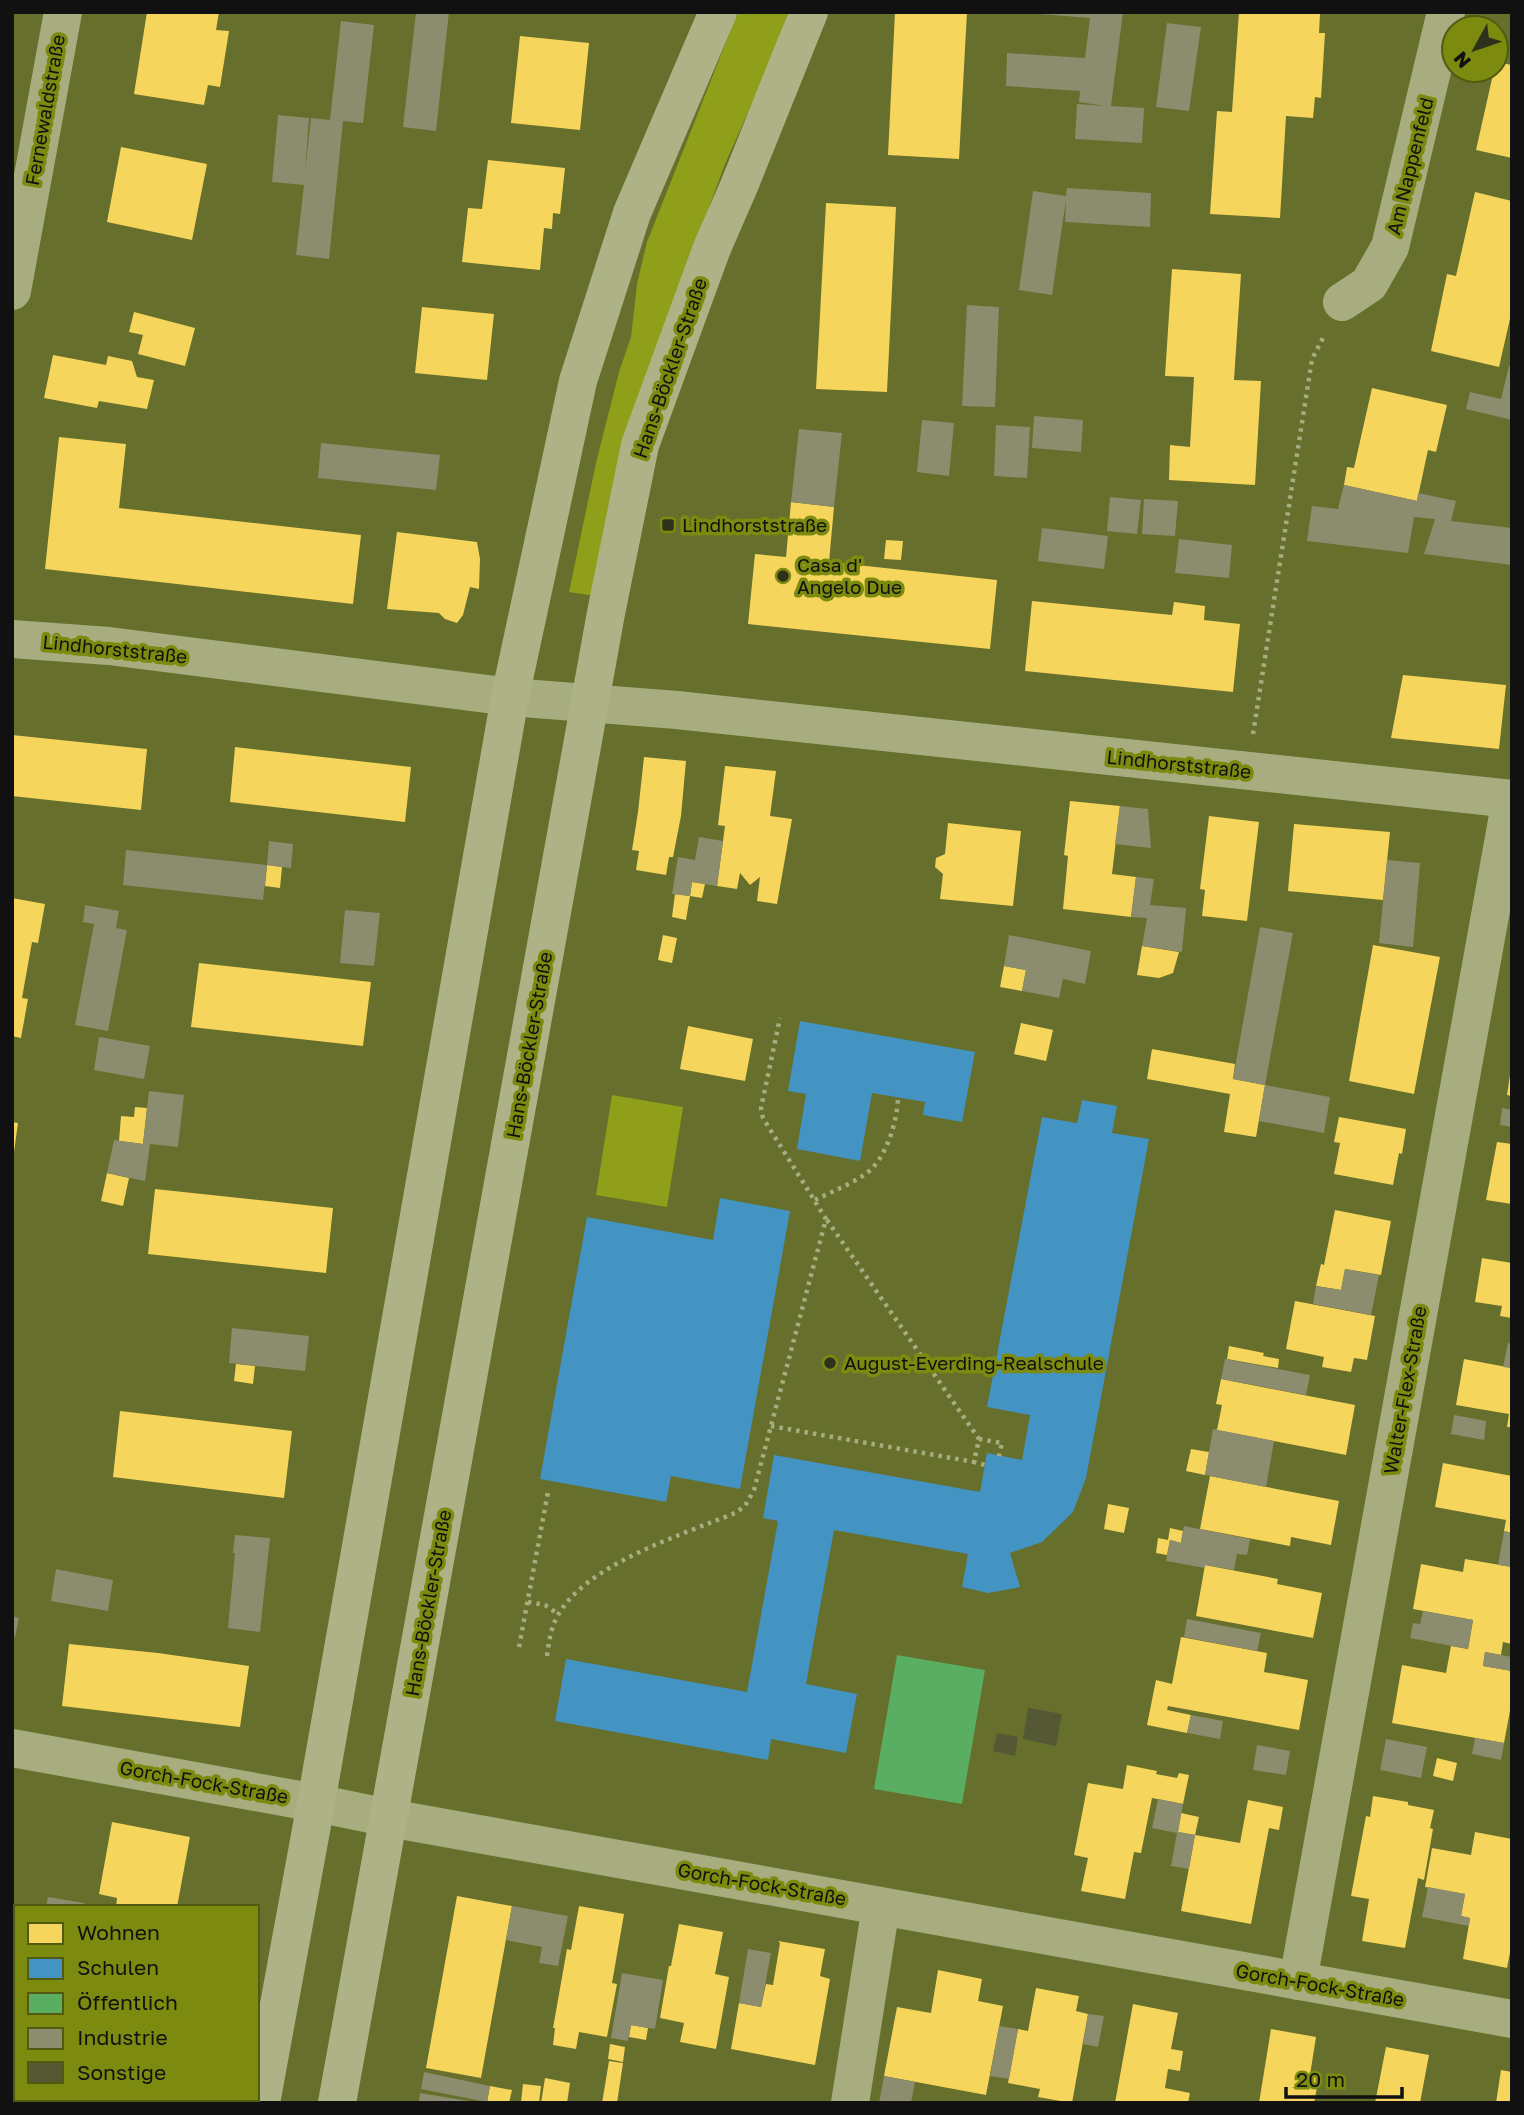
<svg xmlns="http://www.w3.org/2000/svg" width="1524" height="2115" viewBox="0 0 1524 2115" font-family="'Golos Text',sans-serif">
  <rect width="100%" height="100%" fill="#666f2b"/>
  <path fill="#909f1a" d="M738,12H788L769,65L725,164L660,339L595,596L569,592L596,463L619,372L631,337L637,284L647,242Z
    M612,1095L683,1107L667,1207L596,1195Z"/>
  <path fill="#f6d55c" d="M147,12H219L216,30L229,31L220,87L208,85L204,105L134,94Z
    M895,12H967L959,159L888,155Z
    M1239,12L1320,14L1319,33H1325L1321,98L1315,97L1313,118L1286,116L1280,218L1210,214L1217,111L1232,112Z
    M520,36L589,43L580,130L511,123Z
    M1496,62L1512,65V158L1476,150L1494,70H1496Z
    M121,147L207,164L192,240L107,222Z
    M488,160L565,168L560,214L553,213L552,229L544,228L540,270L462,262L468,208L482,209Z
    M1475,192L1512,201V310L1499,367L1431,351L1447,274L1456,276Z
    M826,203L896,207L887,392L816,389Z
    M1172,269L1241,274L1234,380L1261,381L1255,485L1169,480L1170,445L1190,447L1194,377L1165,376Z
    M422,307L494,314L487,380L415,373Z
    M134,312L195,328L185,366L138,354L143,335L129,332Z
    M53,355L106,365L108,356L132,361L137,377L154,380L147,409L99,401L97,408L44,398Z
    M1372,388L1447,405L1436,452L1428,450L1417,501L1344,485L1347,467L1354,468Z
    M59,437L126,444L119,508L361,535L353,604L45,569Z
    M791,502L834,507L829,562L997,580L990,649L748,624L755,554L786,557Z
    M397,532L477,542L480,559L479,589L470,587L463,615L457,623L445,619L439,613L387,609Z
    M886,540L903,541L901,560L884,559Z
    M1032,601L1172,615L1174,602L1205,606L1204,620L1240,624L1233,692L1025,671Z
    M1403,675L1506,685L1499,749L1391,738Z
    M12,735L147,749L141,810L12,796Z
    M235,747L411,767L405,822L230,802Z
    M644,757L686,761L681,816L673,857H669L666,875L636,870L639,851L632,850L638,812Z
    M725,766L776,771L770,816L792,819L777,904L757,901L760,877L750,885L740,873L737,889L717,886L725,826L718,825Z
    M1070,801L1120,806L1112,874L1136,877L1131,917L1063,909L1068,856L1064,855Z
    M1209,816L1259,822L1247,921L1202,916L1205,890L1200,889Z
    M948,823L1021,831L1013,906L940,899L943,874L935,867L936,858L945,854Z
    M1294,824L1390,832L1383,900L1288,891Z
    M267,865L282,867L280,888L265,886Z
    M692,882L705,884L702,898L690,896Z
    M675,894L690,896L686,920L672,917Z
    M12,898L45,904L38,943L32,942L22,998L28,999L21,1038L12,1036Z
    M663,935L677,938L672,963L658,960Z
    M1373,945L1440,957L1414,1094L1349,1081Z
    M1142,946L1179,952L1173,973L1159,978L1137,975Z
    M199,963L371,982L363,1046L191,1027Z
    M1004,966L1026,970L1022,991L1000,987Z
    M1021,1023L1053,1030L1046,1061L1014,1054Z
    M688,1026L753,1039L745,1081L680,1069Z
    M1152,1049L1235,1064L1233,1079L1265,1085L1256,1137L1224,1132L1230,1094L1147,1079Z
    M1510,1075H1512V1096L1507,1095Z
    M135,1107L147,1108L143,1144L119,1141L121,1116L134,1117Z
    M1339,1117L1406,1129L1402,1154L1399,1153L1393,1185L1334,1174L1340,1143L1334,1142Z
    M12,1122L18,1123L14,1152H12Z
    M1497,1142L1512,1144V1204L1486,1200Z
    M107,1173L129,1178L123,1206L101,1201Z
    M155,1189L333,1208L326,1273L148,1254Z
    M1335,1210L1391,1221L1381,1275L1345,1269L1341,1290L1316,1286L1321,1264L1324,1265Z
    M1482,1258L1512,1263V1318L1500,1316L1502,1306L1475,1302Z
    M1295,1301L1375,1316L1367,1360L1354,1358L1351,1372L1322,1367L1324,1357L1286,1349Z
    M1229,1346L1264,1353L1263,1356L1279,1359L1278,1368L1227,1359Z
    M1464,1359L1512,1368V1427H1507L1509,1414L1456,1405Z
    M236,1364L255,1366L253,1384L234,1381Z
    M1221,1379L1355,1405L1346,1455L1217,1430L1222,1405L1216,1404Z
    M120,1411L292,1431L284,1498L113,1477Z
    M1191,1449L1209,1452L1205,1475L1186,1471Z
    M1443,1463L1512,1476V1533L1504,1531L1506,1520L1435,1507Z
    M1210,1476L1339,1501L1331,1545L1291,1537L1290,1546L1200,1529Z
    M1108,1504L1129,1508L1124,1533L1104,1529Z
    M1170,1528L1183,1531L1181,1543L1170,1540L1167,1555L1156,1553L1158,1538L1168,1540Z
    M1465,1559L1512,1567V1644L1503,1642L1501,1655L1485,1652L1483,1666L1512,1671V1700L1504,1743L1392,1723L1402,1665L1446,1673L1451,1646L1468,1649L1473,1620L1413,1609L1421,1564L1463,1572Z
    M1205,1565L1278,1579L1277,1584L1322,1593L1313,1638L1196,1616Z
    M1181,1637L1267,1653L1264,1672L1308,1680L1299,1730L1168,1706L1167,1710L1191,1715L1187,1733L1147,1725L1156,1680L1172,1684Z
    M69,1644L158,1653L249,1666L240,1727L62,1706Z
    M1437,1758L1457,1763L1453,1781L1433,1776Z
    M1127,1765L1157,1771L1156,1774L1177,1778L1179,1773L1189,1775L1183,1804L1152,1798L1141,1853L1134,1852L1125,1899L1081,1891L1088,1858L1074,1855L1088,1783L1123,1789Z
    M1373,1796L1408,1802V1805L1434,1810L1430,1828L1433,1829L1424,1880L1418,1878L1405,1948L1362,1941L1369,1899L1351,1896L1366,1816L1370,1817Z
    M1248,1800L1283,1807L1279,1830L1269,1828L1251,1924L1181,1911L1195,1835L1240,1843Z
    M1181,1813L1199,1817L1195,1835L1178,1832Z
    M112,1822L190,1837L177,1907H116L117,1898L99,1894Z
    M1475,1832L1512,1839V1942L1507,1968L1463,1959L1470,1918L1461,1916L1465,1894L1425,1887L1432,1848L1471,1855Z
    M457,1896L512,1906L481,2078L426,2068Z
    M579,1906L624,1914L612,1983L617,1984L607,2037L579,2032L576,2049L553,2045L555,2028H553L567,1949L571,1950Z
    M12,1915L16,1916V1947L12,1946Z
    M679,1924L723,1932L715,1974L729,1977L716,2049L680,2042L684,2023L660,2018L669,1966H671Z
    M778,1941L825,1949L820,1976L830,1979L815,2065L731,2049L739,2003L761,2007L766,1984L773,1985L780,1943Z
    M938,1970L982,1979L978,2001L1003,2006L986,2095L884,2076L897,2007L931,2013Z
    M1036,1988L1079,1996L1076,2011L1088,2014L1072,2103L1038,2097L1040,2089L1008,2083L1018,2029L1028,2031Z
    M1133,2004L1178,2013L1171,2049L1183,2051L1180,2071L1168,2069L1165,2088L1190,2093L1188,2103H1115Z
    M631,2025L648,2028L646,2040L629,2037Z
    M1271,2029L1316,2037L1310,2075L1319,2077L1314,2103H1259Z
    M610,2044L625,2047L623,2062L608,2059Z
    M1386,2047L1429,2055L1420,2103H1375Z
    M609,2061L623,2063L617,2103H602Z
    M1501,2070L1512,2072V2103H1496Z
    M545,2078L570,2083L567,2103H541Z
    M523,2084L541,2086L539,2103L521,2102Z
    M490,2086L512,2090L509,2103L487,2102Z"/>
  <path fill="#4393c3" d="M800,1021L975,1052L962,1122L923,1115L925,1102L872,1093L860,1161L797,1149L806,1094L788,1091Z
    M1082,1100L1117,1106L1112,1133L1149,1139L1086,1478L1073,1512L1042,1542L1010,1553L1020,1587L988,1593L962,1587L968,1554L834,1530L806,1684L857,1694L846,1753L771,1739L768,1760L555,1721L566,1659L747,1692L778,1521L763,1518L774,1455L980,1492L987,1453L1022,1460L1030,1415L987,1407L1042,1117L1077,1123Z
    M720,1198L790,1211L740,1489L671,1476L666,1502L540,1479L587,1217L713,1240Z"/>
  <path fill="#5aae61" d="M897,1655L985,1670L962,1804L874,1789Z"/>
  <path fill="#8c8c6e" d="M416,12H449L436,131L403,127Z
    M1040,12H1123L1111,106L1144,108L1142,143L1075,139L1077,104L1105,106L1079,102L1080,91L1006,86L1007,53L1085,58L1090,18L1040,14Z
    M341,21L374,25L363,123L343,121L329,259L296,255L304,185L272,182L278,115L309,118L305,172L311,118L330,120Z
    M1167,23L1201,27L1189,111L1156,107Z
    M1067,188L1151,193L1150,227L1065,222L1066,200L1052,295L1019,290L1033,191L1066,196Z
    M967,305L999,307L995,407L962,406Z
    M1509,366L1512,367V420L1466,409L1470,392L1501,399Z
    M1034,416L1083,420L1081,452L1032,448Z
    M922,420L954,423L949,476L917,472Z
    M996,425L1030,427L1027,478L994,476Z
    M799,429L842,433L834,507L791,502Z
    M321,443L440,455L436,490L318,478Z
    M1344,485L1417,501L1418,493L1456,501L1451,521L1512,528V565L1424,554L1435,519L1414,517L1408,553L1307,541L1312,506L1338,509Z
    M1110,497L1141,500L1137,534L1107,531Z
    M1144,499L1178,501L1175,536L1142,534Z
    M1042,528L1108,536L1104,569L1038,561Z
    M1179,539L1232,545L1229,578L1175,573Z
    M1120,806L1148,809L1151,848L1115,844Z
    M699,837L723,841L717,886L692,882L690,896L672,894L678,857L695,860Z
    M269,841L293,844L291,868L267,865Z
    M126,850L267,865L263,900L123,885Z
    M1387,860L1420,863L1413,947L1379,943Z
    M1136,877L1154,879L1150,905L1186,908L1182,952L1142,946L1147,918L1131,917Z
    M85,905L119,911L116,928L127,930L108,1031L75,1025L94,924L83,922Z
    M345,910L380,913L374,966L340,963Z
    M1260,927L1293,933L1265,1085L1233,1079Z
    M1009,935L1091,951L1085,984L1063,979L1059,998L1022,991L1026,970L1004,966Z
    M99,1037L150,1046L144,1079L94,1070Z
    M1265,1085L1330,1097L1324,1133L1259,1121Z
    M149,1091L184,1095L178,1147L150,1144L145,1181L107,1173L114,1140L143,1144Z
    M1502,1108L1512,1110V1127L1500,1125Z
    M1345,1269L1379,1275L1371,1315L1313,1304L1316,1286L1341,1290Z
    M232,1328L309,1336L305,1371L229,1363Z
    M1508,1343L1512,1344V1368L1503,1367Z
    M1225,1359L1310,1375L1306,1395L1221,1379Z
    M1454,1415L1486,1421L1484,1440L1451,1434Z
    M1213,1429L1274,1441L1266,1487L1205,1475Z
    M1184,1526L1250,1539L1247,1555L1237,1554L1234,1570L1205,1565V1568L1166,1561L1170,1540L1181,1543Z
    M1504,1531L1512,1533V1567L1498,1565Z
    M235,1535L270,1538L260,1632L228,1628L235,1553H233Z
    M56,1569L113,1580L108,1611L51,1601Z
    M1423,1611L1473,1620L1468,1649L1410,1638L1413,1623L1420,1624Z
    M12,1616L19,1618L15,1637L12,1636Z
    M1187,1619L1261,1633L1257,1651L1184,1637Z
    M1485,1652L1512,1657V1671L1483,1666Z
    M1191,1715L1223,1721L1220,1739L1187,1733Z
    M1475,1738L1504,1743L1501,1760L1472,1754Z
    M1386,1739L1427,1747L1421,1778L1380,1770Z
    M1257,1745L1290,1751L1286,1775L1253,1770Z
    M1158,1799L1183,1804L1178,1832L1195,1835L1189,1869L1171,1866L1177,1833L1152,1828Z
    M1428,1887L1465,1894L1461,1916L1470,1918L1469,1926L1422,1917Z
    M48,1897L84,1903V1907H46Z
    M512,1906L568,1916L558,1966L539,1963L542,1947L506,1940Z
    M748,1949L771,1953L761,2007L739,2003Z
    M622,1973L663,1980L655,2029L631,2025L628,2041L611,2038Z
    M1088,2014L1104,2016L1098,2047L1083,2044Z
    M999,2026L1018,2029L1009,2079L990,2076Z
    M424,2072L490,2086L487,2102L421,2089Z
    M12,2074L16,2075V2099H40V2103H12Z
    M884,2076L915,2082L911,2103H879Z
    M420,2093L469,2101V2103H419Z"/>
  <path fill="#545835" d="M1028,1708L1062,1714L1056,1746L1023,1739Z
    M997,1733L1018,1737L1015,1756L993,1751Z"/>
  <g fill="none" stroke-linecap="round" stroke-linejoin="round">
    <path stroke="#a7ad7f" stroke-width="4.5" stroke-dasharray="3.5 5" stroke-linecap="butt" d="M1253,734L1312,359L1325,334
      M815,1200C831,1192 849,1185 864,1175C886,1161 897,1122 898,1098
      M827,1220L979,1439L974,1462L985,1465
      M771,1426L974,1462
      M979,1439L1002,1443L999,1456
      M528,1602L545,1605L558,1614
      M519,1647L548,1492
      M547,1656C549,1643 550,1631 556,1619C582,1565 682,1535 735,1513L745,1506L754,1490L826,1219L763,1118L761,1108L780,1018"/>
    <path stroke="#a7ad7f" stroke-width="38" d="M12,291L63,12
      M1342,302L1369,284L1390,247L1446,12
      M12,1748L316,1803L389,1818L1512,2019
      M1298,1981L1511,799
      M850,2103L881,1906"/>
    <path stroke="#a7ad7f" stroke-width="38" d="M12,639L109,646L510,697L677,710L1512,799"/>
    <path stroke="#adb287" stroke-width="38" d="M261,2103L316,1803L510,697L578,381L632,213L718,12
      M337,2103L606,613L640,445L712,248L739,186L809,12"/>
  </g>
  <g fill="#2f321a" stroke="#7c8b0f" stroke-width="2.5">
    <rect x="661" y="518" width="14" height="14" rx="3.5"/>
    <circle cx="783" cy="576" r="7"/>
    <circle cx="830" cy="1363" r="7"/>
  </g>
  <g text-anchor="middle" stroke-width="7" stroke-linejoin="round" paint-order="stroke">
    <g font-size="19" fill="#111" stroke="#7c8b0f">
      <text transform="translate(45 110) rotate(-80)" y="7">Fernewaldstraße</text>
      <text transform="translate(1410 166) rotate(-76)" y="7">Am Nappenfeld</text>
      <text transform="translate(670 368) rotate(-71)" y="7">Hans-Böckler-Straße</text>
      <text transform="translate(115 649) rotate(6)" y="7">Lindhorststraße</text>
      <text transform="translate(1179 764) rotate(6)" y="7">Lindhorststraße</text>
      <text transform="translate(529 1045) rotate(-80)" y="7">Hans-Böckler-Straße</text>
      <text transform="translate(1405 1390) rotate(-80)" y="7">Walter-Flex-Straße</text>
      <text transform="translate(428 1603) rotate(-80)" y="7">Hans-Böckler-Straße</text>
      <text transform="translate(204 1782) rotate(10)" y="7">Gorch-Fock-Straße</text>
      <text transform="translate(762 1884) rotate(10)" y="7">Gorch-Fock-Straße</text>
      <text transform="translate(1320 1985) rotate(10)" y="7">Gorch-Fock-Straße</text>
    </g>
    <g font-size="19" fill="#111" stroke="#7c8b0f" text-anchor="start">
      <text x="682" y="532">Lindhorststraße</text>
      <text x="797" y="572">Casa d'<tspan x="797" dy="22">Angelo Due</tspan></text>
      <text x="844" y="1370">August-Everding-Realschule</text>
    </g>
  </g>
  <rect width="1524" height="2115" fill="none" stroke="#111111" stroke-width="28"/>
  <rect x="14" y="1905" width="245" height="196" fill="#7c8b0f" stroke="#515a10" stroke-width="2"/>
  <rect x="28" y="1923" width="35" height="21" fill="#f6d55c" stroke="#515a10" stroke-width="2"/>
  <text x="77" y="1940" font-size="21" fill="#111111">Wohnen</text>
  <rect x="28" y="1958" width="35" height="21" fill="#4393c3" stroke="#515a10" stroke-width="2"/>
  <text x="77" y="1975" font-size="21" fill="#111111">Schulen</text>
  <rect x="28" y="1993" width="35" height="21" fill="#5aae61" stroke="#515a10" stroke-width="2"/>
  <text x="77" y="2010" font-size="21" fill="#111111">Öffentlich</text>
  <rect x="28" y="2028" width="35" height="21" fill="#8c8c6e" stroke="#515a10" stroke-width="2"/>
  <text x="77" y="2045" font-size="21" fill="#111111">Industrie</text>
  <rect x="28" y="2062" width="35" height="21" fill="#545835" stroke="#515a10" stroke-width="2"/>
  <text x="77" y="2080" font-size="21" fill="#111111">Sonstige</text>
  <g transform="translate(1475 49) rotate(230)"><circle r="33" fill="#7c8b0f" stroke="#515a10" stroke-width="2"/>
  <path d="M0-5L12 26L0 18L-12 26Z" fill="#2f321a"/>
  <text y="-10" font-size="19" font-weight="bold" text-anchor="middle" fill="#111111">N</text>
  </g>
  <path d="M1286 2087v10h116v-10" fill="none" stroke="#111111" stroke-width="3.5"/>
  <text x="1296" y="2087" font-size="21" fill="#111111" stroke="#7c8b0f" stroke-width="5" paint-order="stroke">20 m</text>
</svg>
